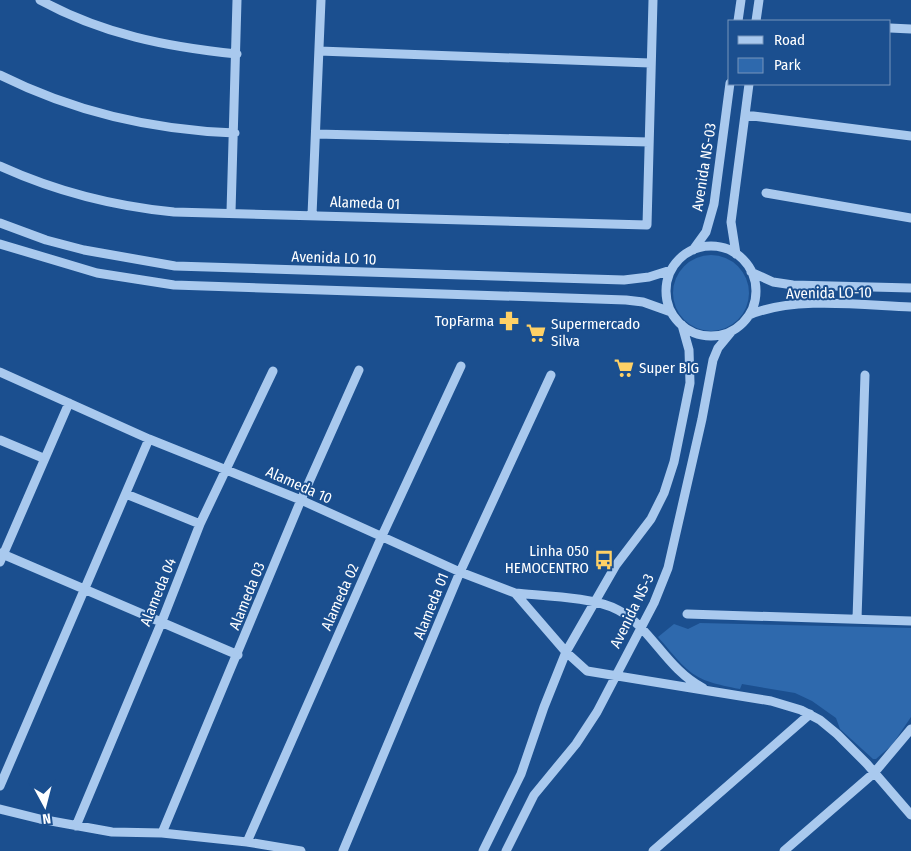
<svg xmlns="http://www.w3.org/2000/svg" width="911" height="851" viewBox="0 0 911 851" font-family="'Fira Sans Condensed',sans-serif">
  <rect width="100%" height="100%" fill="#1b4f8f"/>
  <path fill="#2e69ad" d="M673 293a38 38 0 1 1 76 0a38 38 0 1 1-76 0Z
    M700,623L911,628V717L892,745L876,759H873L840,729L836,718L812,701L795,693L742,684L740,689C691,680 690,674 658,637L674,624L688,629Z"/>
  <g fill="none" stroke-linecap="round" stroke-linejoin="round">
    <path stroke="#a9c9ee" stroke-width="9" d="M40,0C102,34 167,47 237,54
      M738,21L741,0
      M756,21L759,0
      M890,28L911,29
      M319,51L650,63
      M0,75C74,112 152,130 235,133
      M745,115L911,136
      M316,134L649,142
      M0,166C55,191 113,206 174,212L647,225L653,0
      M766,193L911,218
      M231,212L237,0
      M312,215L321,0
      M0,223L46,240L84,250L175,266L624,280L649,277L671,270
      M0,244L97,273L174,285L626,300L643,302L671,312
      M666 291a45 45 0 1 1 90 0a45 45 0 1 1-90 0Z
      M693,250L706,232L714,204L730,83
      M736,254L731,222L749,84
      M751,272L773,282L793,285L911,288
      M749,315C795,296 861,305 911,307
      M0,372L149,439L301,500L460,572L515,593L566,652L587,671L771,701L801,710L820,720L837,734L867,764L911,815
      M0,440L43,458
      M126,494L200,524
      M0,553L238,655
      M0,562L69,403
      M515,593C544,596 594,597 618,610C651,627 666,669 703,688
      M687,614L911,621
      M857,619L865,375
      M0,786L149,439
      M0,809L40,819L112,832L162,833L247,842L301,851
      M76,826L162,621L200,524L273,371
      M162,833L301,500L359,370
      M247,842L381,538L461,366
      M343,851L460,572L551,375
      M483,851L521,774L544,707L566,652L616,565L651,519L664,493L674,462L690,383L689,350L682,325
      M506,851L534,795L576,744L597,712L654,603L668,568L702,419L713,360L718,348L732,331
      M653,851L810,714
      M784,851L874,773L911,729"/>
  </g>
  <defs>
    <symbol id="pharmacy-bare" viewBox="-9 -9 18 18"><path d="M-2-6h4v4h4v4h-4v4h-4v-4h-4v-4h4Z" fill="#ffd166" stroke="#1b4f8f" stroke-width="2.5" paint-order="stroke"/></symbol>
    <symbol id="supermarket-bare" viewBox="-9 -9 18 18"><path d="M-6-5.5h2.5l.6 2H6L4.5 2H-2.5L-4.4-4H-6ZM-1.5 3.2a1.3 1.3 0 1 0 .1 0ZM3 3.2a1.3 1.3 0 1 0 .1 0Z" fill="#ffd166" stroke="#1b4f8f" stroke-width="2.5" paint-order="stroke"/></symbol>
    <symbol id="bus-bare" viewBox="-9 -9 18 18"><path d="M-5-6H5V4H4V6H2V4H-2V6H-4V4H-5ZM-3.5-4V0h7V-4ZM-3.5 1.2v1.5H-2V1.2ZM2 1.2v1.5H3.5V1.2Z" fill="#ffd166" stroke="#1b4f8f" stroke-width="2.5" paint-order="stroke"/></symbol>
  </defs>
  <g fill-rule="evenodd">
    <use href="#pharmacy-bare" x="495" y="307" width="28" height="28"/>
    <use href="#supermarket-bare" x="522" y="319" width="28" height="28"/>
    <use href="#supermarket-bare" x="610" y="354" width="28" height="28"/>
    <use href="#bus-bare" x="590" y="546" width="28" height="28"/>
  </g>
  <g text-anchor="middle" stroke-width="4" stroke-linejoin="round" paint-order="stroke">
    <g font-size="15" fill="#fff" stroke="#1b4f8f">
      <text transform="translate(704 167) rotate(-81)" y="5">Avenida NS-03</text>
      <text transform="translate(365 203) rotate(2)" y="5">Alameda 01</text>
      <text transform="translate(334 258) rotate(2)" y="5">Avenida LO 10</text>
      <text transform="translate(829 293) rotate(-1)" y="5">Avenida LO-10</text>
      <text transform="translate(299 485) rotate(24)" y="5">Alameda 10</text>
      <text transform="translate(158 592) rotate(-68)" y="5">Alameda 04</text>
      <text transform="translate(247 596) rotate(-68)" y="5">Alameda 03</text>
      <text transform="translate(340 597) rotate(-66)" y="5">Alameda 02</text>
      <text transform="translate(431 606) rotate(-68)" y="5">Alameda 01</text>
      <text transform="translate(632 611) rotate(-64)" y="5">Avenida NS-3</text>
    </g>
    <g font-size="15" fill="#fff" stroke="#1b4f8f" text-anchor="end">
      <text x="494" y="326">TopFarma</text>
      <text x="551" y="329" text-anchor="start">Supermercado<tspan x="551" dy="17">Silva</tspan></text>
      <text x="639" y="373" text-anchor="start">Super BIG</text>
      <text x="589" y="556">Linha 050<tspan x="589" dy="17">HEMOCENTRO</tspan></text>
    </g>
  </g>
  <rect x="728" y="20" width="162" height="65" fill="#1b4f8f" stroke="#7695bc"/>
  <rect x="738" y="36" width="25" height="8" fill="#a9c9ee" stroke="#7695bc"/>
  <text x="774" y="45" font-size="15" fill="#ffffff">Road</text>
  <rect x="738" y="58" width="25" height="15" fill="#2e69ad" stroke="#7695bc"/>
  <text x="774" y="70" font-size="15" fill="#ffffff">Park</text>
  <g transform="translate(45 806) rotate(173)" stroke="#1b4f8f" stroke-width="4" paint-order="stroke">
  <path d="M0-4L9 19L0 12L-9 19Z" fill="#ffffff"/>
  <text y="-8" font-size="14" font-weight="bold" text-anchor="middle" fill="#ffffff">N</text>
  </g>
</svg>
